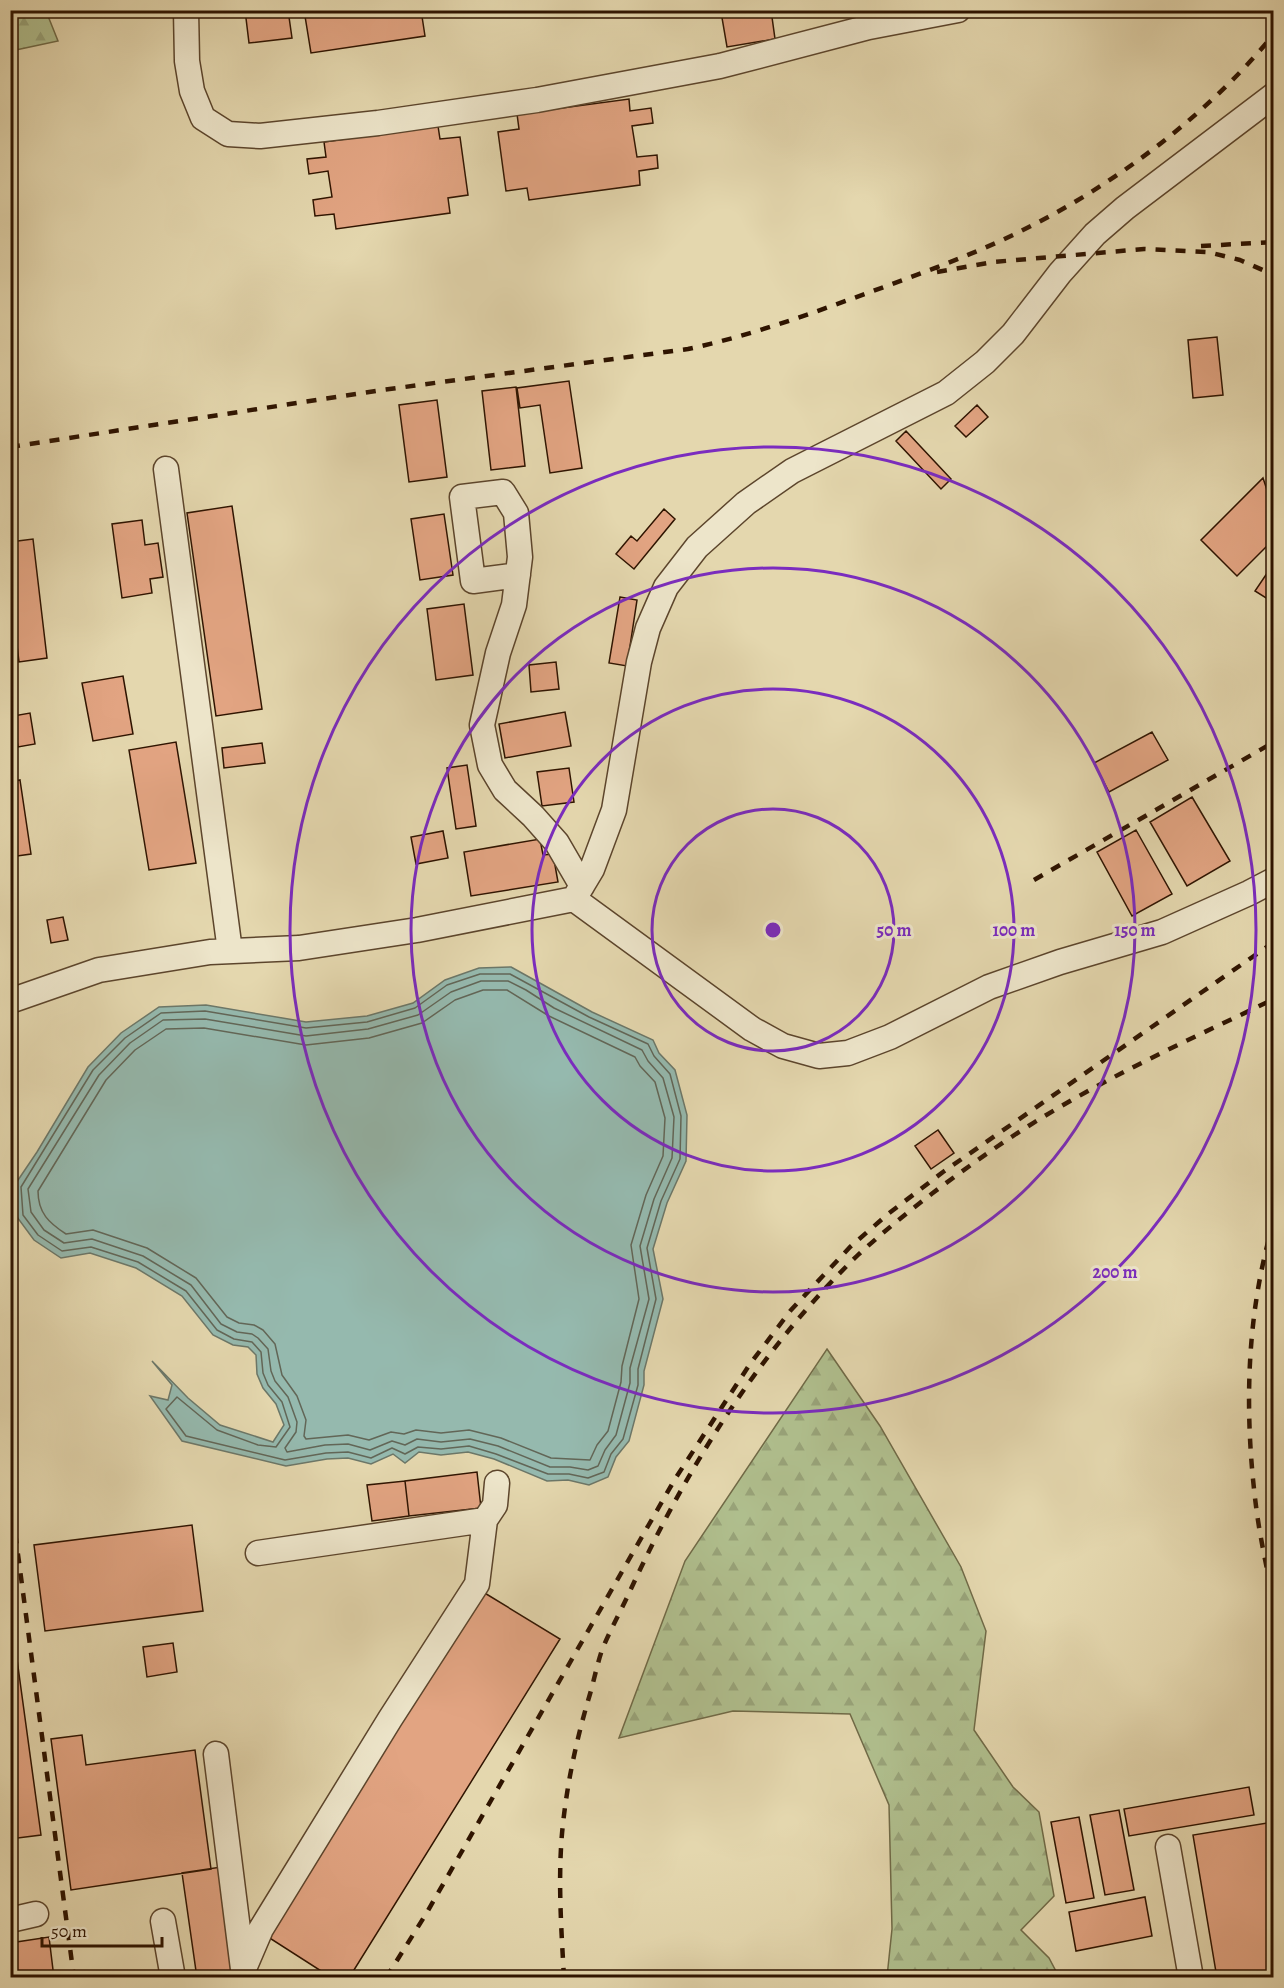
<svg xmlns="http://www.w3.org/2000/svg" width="1284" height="1988" viewBox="0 0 1284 1988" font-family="Alegreya,serif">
  <defs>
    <pattern id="forest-firs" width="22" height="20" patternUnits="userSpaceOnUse" patternTransform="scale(1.5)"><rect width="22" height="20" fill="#b0bf8e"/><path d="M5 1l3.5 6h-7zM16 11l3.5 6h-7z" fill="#98a379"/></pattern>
    <pattern id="wetland-marsh" width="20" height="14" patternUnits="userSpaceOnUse" patternTransform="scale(1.5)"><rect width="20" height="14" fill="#b0bf8e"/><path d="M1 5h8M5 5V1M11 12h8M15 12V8" fill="none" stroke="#98a379"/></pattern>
  </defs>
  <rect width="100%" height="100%" fill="#e4d7ae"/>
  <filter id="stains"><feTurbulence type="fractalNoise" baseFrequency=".00333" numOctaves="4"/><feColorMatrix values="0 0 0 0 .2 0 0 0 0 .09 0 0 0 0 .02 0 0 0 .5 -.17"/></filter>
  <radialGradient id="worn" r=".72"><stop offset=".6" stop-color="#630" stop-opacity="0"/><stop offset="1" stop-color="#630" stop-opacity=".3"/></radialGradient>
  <path fill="url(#forest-firs)" stroke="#706a47" stroke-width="1.5" d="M11,10L46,11L58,41L11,51Z
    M827,1349L880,1426L961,1567L986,1631L974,1730L1013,1787L1039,1812L1054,1896L1021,1930L1049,1958L1059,1977H887L892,1929L889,1805L850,1714L733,1711L619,1738L685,1561Z"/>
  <path fill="url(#wetland-marsh)" stroke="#706a47" stroke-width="1.5" d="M1273,1320H1274L1273,1484L1267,1437Z"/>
  <path fill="#95b9ae" stroke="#6c7768" stroke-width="1.5" d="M511,967L592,1012L653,1040L659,1053L675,1070L687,1115L686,1161L667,1203L653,1249L663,1299L644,1371V1385L629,1441L616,1457L608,1477L589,1485L568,1480L547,1481L494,1459L468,1452L441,1455L419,1452L405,1463L393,1454L371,1464L348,1458L327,1459L286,1466L182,1441L150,1396L168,1400L172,1385L152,1361L188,1398L220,1425L273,1442L284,1425L276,1404L263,1388L257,1374L256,1355L248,1347L233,1345L213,1335L182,1296L136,1268L90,1253L61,1258L34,1240L17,1217L14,1186L37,1152L88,1067L121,1033L159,1007L206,1005L306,1022L367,1016L413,1003L445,980L479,968Z"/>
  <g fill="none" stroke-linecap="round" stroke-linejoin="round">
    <path stroke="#626657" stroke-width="1.5" d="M480,974H510L589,1017L648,1044L654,1056L670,1074L681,1116L680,1159L661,1201L647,1248L656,1299L638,1369V1385L623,1439L611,1454L604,1472L588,1478L569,1474H548L496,1454L469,1446L441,1449L418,1447L405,1454L392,1448L371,1458L348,1452L326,1453L285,1460L186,1436L166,1409L177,1397L217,1430L258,1445L276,1447L290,1427L282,1402L268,1385L263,1373L261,1352L252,1342L234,1339L217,1330L186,1291L138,1262L91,1247L62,1251L38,1235L23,1215L21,1187L93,1070L125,1038L161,1013L205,1011L306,1028L367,1022L415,1008L447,985Z
      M481,981H508L526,990L554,1008L642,1050L648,1061L663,1078L674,1117L672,1158L654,1199L640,1246L649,1299L630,1368V1383L616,1435L605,1450L598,1466L588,1470L570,1467H550L498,1446L470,1439L441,1442L417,1439L405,1445L392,1441L370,1450L348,1444L325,1445L287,1452L285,1448L296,1432L297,1422L288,1397L275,1381L271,1371L268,1349L258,1338L252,1334L237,1332L221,1324L191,1285L143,1256L92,1239L64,1243L44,1230L31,1212L28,1189L99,1075L130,1043L163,1020L205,1019L306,1036L368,1029L418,1015L451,992Z
      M483,990H507L549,1016L635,1057L640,1066L655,1082L665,1118L663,1156L646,1195L631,1245L639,1299L622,1366L621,1382L608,1431L597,1445L590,1460L551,1458L501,1438L469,1430L441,1433L416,1430L404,1434L391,1432L369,1440L348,1435L306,1439L304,1436L306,1420L297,1396L282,1375L275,1344L263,1330L254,1325L239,1323L227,1317L196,1278L147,1248L93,1230L66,1234C49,1223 38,1213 38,1191L106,1080L135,1050L166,1029L204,1028L306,1045L369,1038L422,1023L455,1000Z"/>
  </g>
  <path fill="#e2a482" stroke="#2f1400" stroke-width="1.5" d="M245,10H288L292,38L249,43Z
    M340,10H421L425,36L311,53L305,16Z
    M734,10H771L775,39L727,47L721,12Z
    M629,99L630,111L651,108L653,123L632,126L637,157L657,155L658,168L639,171L640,185L529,200L527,188L506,191L498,132L519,129L517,114Z
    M438,126L440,139L460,137L468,195L448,198L450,213L336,229L334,214L315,216L313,200L332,197L328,171L309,174L307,159L326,157L324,142Z
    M1217,337L1223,395L1193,398L1188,340Z
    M569,381L582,468L550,473L540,405L520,408L517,388Z
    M516,387L525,466L491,470L482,391Z
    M437,400L447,477L409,482L399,405Z
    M977,405L988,417L966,437L955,426Z
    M906,431L951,479L941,489L896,441Z
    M1263,478L1274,511V539L1237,576L1201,540Z
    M232,506L262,709L216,716L187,513Z
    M664,509L675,519L634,569L616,554L631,536L637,541Z
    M444,514L453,575L420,580L411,519Z
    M142,520L145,545L158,543L163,577L150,579L152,593L122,598L112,524Z
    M33,539L47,658L19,662L10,586V542Z
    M1274,563V603L1255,591Z
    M620,597L637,600L627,666L609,663Z
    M464,604L473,675L436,680L427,609Z
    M556,662L559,689L531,692L529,665Z
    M123,676L133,734L93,741L82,683Z
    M565,712L571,746L505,758L499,724Z
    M30,713L35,744L18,747L13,716Z
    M1152,732L1168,760L1109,792L1094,763Z
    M176,742L196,863L149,870L129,750Z
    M262,743L265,763L224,768L222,748Z
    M467,765L476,826L456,829L447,768Z
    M569,768L574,802L542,806L537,772Z
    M20,780L31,854L10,857V782Z
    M1192,797L1230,861L1187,886L1150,822Z
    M1136,830L1172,894L1132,916L1097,852Z
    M443,831L448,858L416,864L411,837Z
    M540,839L543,855L553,854L558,882L471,896L464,852Z
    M63,917L68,940L51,943L47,920Z
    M938,1130L954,1153L931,1169L915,1146Z
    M477,1472L481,1508L409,1516L405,1481Z
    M405,1481L409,1516L372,1521L367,1485Z
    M192,1525L203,1611L45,1631L34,1545Z
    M483,1592L560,1639L349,1978H332L268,1937Z
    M10,1608L41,1835L10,1839Z
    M173,1643L177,1672L147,1677L143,1647Z
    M82,1735L86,1765L195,1750L211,1869L71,1890L51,1739Z
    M1249,1787L1254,1815L1129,1836L1124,1809Z
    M1119,1810L1134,1890L1105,1895L1090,1815Z
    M1079,1817L1094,1898L1066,1903L1051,1822Z
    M1274,1822V1978H1217L1193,1835Z
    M221,1867L236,1978H197L182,1873Z
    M1145,1897L1152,1936L1076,1951L1069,1912Z
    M49,1937L54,1978H10V1943Z"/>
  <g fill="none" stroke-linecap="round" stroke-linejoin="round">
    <defs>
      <path id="minor" d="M186,10L187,61L192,91L203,118L228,134L260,136L378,123L537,100L720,66L869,27L958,10
        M166,469L230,951
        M518,575L473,581L462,497L503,492L516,513L520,557L514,605L498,653L482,725L490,765L505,790L533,816L557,843L582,886
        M574,899L752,1029L783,1046L819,1056L848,1053L890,1037L989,987L1060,962L1162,932L1249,893L1274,880
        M10,1001L99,970L210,952L299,948L417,930L574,899L592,869L614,810L639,662L648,628L666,587L697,547L746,503L792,471L946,393L985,362L1013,334L1060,273L1095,234L1125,208L1274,95
        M485,1520L495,1505L497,1483
        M216,1754L243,1969
        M1168,1847L1191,1978
        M10,1920L36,1914
        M163,1921L173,1978
        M243,1971L261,1929L390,1719L477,1584L485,1520L258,1553"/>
    </defs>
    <use href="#minor" stroke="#5c452c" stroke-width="27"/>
    <use href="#minor" stroke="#ede5ca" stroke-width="24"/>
    <path stroke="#2f1400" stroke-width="4.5" stroke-dasharray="10 10" stroke-linecap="butt" d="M1201,246L1274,242
      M937,272L993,262L1144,249L1208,252L1240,260L1274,275
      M10,447L382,390L688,349C749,336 807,315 865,294C916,275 968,257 1017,233C1112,187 1207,116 1274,34
      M1034,880L1274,742
      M1274,1221C1246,1313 1244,1411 1256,1506C1260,1539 1268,1572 1274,1605
      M10,1494L74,1978
      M386,1978L426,1914L675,1479L750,1364L791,1310L850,1247L888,1214L943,1172L1274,942
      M564,1978C561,1923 557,1869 564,1815C569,1774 578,1734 590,1694C594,1680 597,1665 602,1650C610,1630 621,1611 630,1591C686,1469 761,1348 859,1254C902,1215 950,1179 998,1146C1084,1087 1180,1044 1274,999"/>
  </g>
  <g fill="none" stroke="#7b2cbf" stroke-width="3">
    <circle cx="773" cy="930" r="121"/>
    <circle cx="773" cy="930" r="241"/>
    <circle cx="773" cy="930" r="362"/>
    <circle cx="773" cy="930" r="483"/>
  </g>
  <circle cx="773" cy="930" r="9" fill="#7b2cbf" stroke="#ede5ca" stroke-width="3"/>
  <g font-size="18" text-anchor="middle" font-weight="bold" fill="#7b2cbf" stroke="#ede5ca" stroke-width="6" stroke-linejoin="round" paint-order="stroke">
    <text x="894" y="936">50 m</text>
    <text x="1014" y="936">100 m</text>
    <text x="1135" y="936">150 m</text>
    <text x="1115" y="1278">200 m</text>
  </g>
  <rect width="1284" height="1988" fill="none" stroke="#e4d7ae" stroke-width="36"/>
  <rect x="12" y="12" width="1260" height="1964" fill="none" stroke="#2f1400" stroke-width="3"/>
  <rect x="18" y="18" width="1248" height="1952" fill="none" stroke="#2f1400" stroke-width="1.5"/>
  <path d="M42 1937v9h120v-9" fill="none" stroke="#2f1400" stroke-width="3"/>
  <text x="51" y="1937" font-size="18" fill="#2f1400" stroke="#ede5ca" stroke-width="4.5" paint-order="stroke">50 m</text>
  <rect width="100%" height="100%" filter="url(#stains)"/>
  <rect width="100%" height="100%" fill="url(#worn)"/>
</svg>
